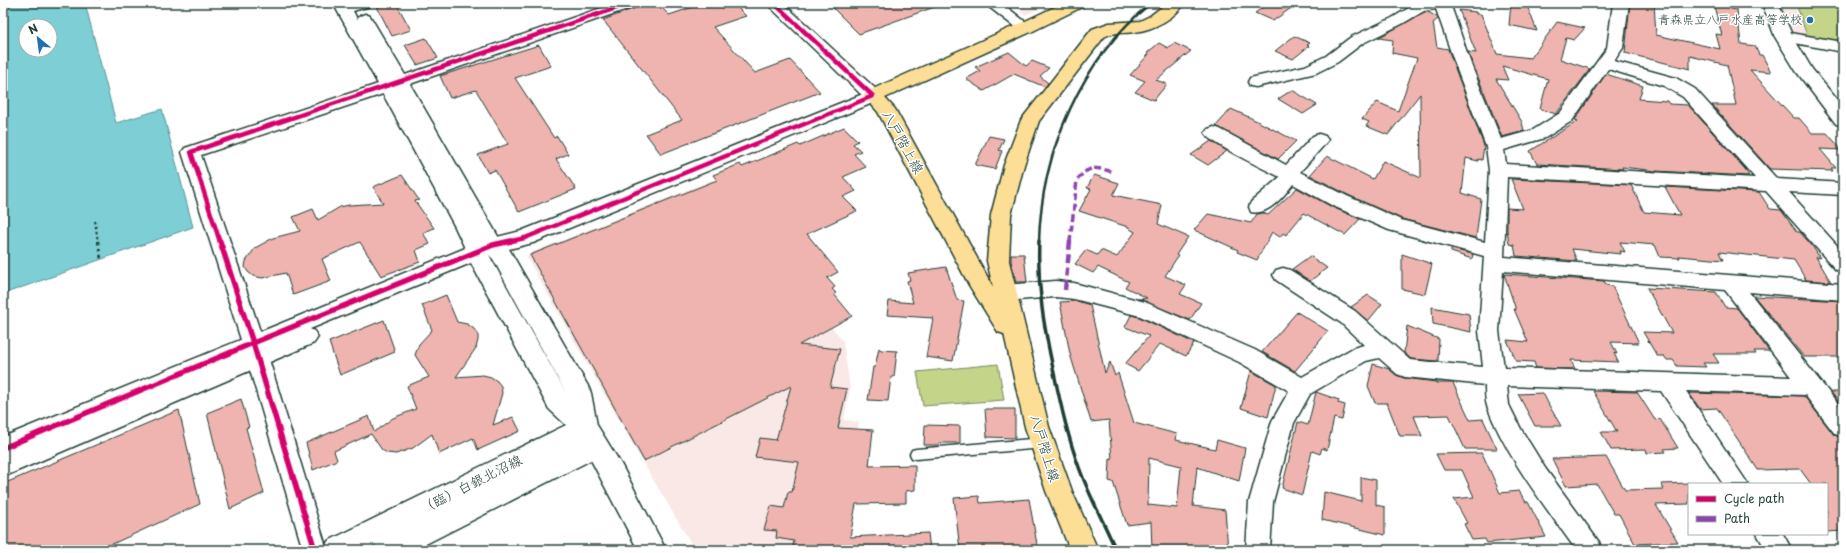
<svg xmlns="http://www.w3.org/2000/svg" width="1846" height="553" viewBox="0 0 1846 553" font-family="'Playpen Sans','Klee One',sans-serif">
  <rect width="100%" height="100%" fill="#fff"/>
  <filter id="ink" filterUnits="userSpaceOnUse"><feTurbulence type="fractalNoise" baseFrequency=".025" numOctaves="2"/><feDisplacementMap in="SourceGraphic" scale="8" xChannelSelector="R" yChannelSelector="G"/><feConvolveMatrix kernelMatrix="1 2 1 2 8 2 1 2 1" color-interpolation-filters="sRGB"/></filter>
  <g filter="url(#ink)">
    <path fill="#fae8e7" d="M1010,3H1053L1025,15Z
      M1770,3H1843V47L1784,37Z
      M712,180L843,341L850,388L844,420L859,422L835,550H695L645,466L527,258L528,254Z"/>
    <path fill="#c4d488" stroke="#72885e" d="M1796,3H1843V41L1807,36Z
      M998,364L1004,400L923,406L917,372Z"/>
    <path fill="#7dced5" stroke="#579495" fill-rule="evenodd" d="M3,3H85L116,123L162,109L193,227L3,294ZM26,26H50V50H26Z"/>
    <path fill="#efb4af" stroke="#1f3d34" fill-rule="evenodd" d="M391,3H396L411,30L392,36L377,7Z
      M649,3H657L669,15L705,3H733L746,16L713,27L755,73L790,60L820,92L661,154L646,134L682,120L603,20Z
      M828,3H939L940,5L859,34Z
      M1269,3H1298L1273,21L1255,13Z
      M1511,3H1526L1537,31L1509,25Z
      M1630,3H1654L1656,35L1720,49L1716,34L1722,35L1713,3H1729L1731,9L1737,10L1741,44L1755,46L1759,55H1762L1771,72L1750,70L1794,118H1799L1812,133H1827L1842,150L1820,149L1836,168H1831L1833,171L1770,169L1712,105H1736L1727,65L1690,56V69L1625,53Z
      M1459,10L1476,12V14H1481L1497,54L1531,58L1557,22L1585,28L1574,40L1566,38L1560,59L1590,69L1556,114L1540,109L1548,79L1502,66L1508,80L1496,79L1522,122L1524,131L1502,137L1468,52L1476,53Z
      M1425,12H1428L1437,17L1438,19L1433,23L1437,47L1448,49L1484,146L1482,160L1478,159V161L1466,158L1462,193L1481,199L1476,238L1402,219L1348,195L1310,175L1327,156L1373,179L1383,161L1421,178L1420,94L1388,135L1366,126L1369,122L1362,119L1377,102L1398,111L1417,58L1392,53L1393,40L1378,38Z
      M1294,36L1310,43L1307,45L1309,46L1293,59L1275,51Z
      M426,38L438,58L417,65L405,45Z
      M1159,43L1168,48L1174,43L1191,51L1156,80L1167,84L1154,100L1135,92L1145,81L1130,75L1149,54L1147,53Z
      M539,45L551,66L515,78L554,138L557,136L568,154L556,159L576,189L519,212L495,170L488,173L478,155L508,144L476,90L450,98L440,76Z
      M1009,52L1026,66L1032,61L1049,68L1040,76L1048,83L1045,87L1014,74L984,91L966,79L980,71L975,67Z
      M1606,74L1643,86L1639,99L1667,101L1669,104L1688,105L1745,169L1749,176L1656,171L1622,167L1623,169L1537,164L1530,151L1578,121L1575,120Z
      M1292,90L1317,105L1303,114L1278,99Z
      M1231,109L1251,118L1296,141L1278,159L1216,126Z
      M844,127L858,141L853,144L861,151L854,154L866,167L843,177L856,191L843,197L857,211L807,234L838,272L827,278L835,287L832,289L836,293L834,294L852,316L799,345L840,349L830,387L847,389L838,428L873,430L869,466L915,465V490L906,491V503L856,504L850,537L928,533L930,550H792L794,541L776,538L777,531L764,530L771,506L784,508L788,492H792L799,462L755,457L760,438L776,440L791,386L644,461L530,255L717,180L713,175L740,164L742,167L798,144L800,146Z
      M989,136L1004,139L999,150L1002,151L995,169L975,165Z
      M1211,141L1227,151L1208,165L1191,155Z
      M402,175L419,200L415,201L434,228L423,233L430,244L416,250L420,262L381,276L360,242L322,259L331,281L293,295L286,273L262,278L253,276L248,272L245,267L246,261L255,248L273,238L300,231L293,217L313,209L318,220L340,207L349,205L383,203L373,187Z
      M1094,175L1119,183L1113,195L1162,205L1158,224L1188,237L1176,255L1178,256L1165,276L1186,285L1180,294L1201,303L1190,320L1138,299L1147,298L1125,287L1129,282L1098,267L1093,273L1075,264L1086,250L1097,255L1101,250L1117,257L1135,232L1130,229L1131,228L1079,211L1091,189L1087,188Z
      M1511,179L1631,185L1644,212L1680,215L1665,187L1759,192L1770,209L1781,210L1797,232H1800L1813,247L1820,258L1816,257L1831,282L1806,280L1794,260L1719,252L1723,260L1679,256L1680,258L1660,257L1655,245L1620,242L1625,252L1620,251L1621,254L1572,249L1577,261L1516,256L1514,245L1509,244L1507,230V208L1523,209Z
      M1297,188L1332,207L1360,219L1345,235L1304,213L1286,235L1283,233L1280,237L1272,232L1257,260L1237,252L1238,250L1194,230L1208,214L1251,223L1257,214L1263,213L1268,215Z
      M1451,249L1473,254L1472,259L1451,252Z
      M1011,254H1024L1027,282H1016L1011,261Z
      M1402,254L1432,264L1425,294L1402,289Z
      M1310,256L1327,268L1310,281L1292,269Z
      M946,267L957,300L964,301L953,361L926,357L933,318L887,315L889,301L913,303L907,281L910,280L908,273Z
      M1504,274L1604,281L1606,285L1612,286L1639,343L1611,342L1617,354L1614,353L1618,362L1571,360L1575,369L1536,368L1534,362L1516,361L1507,340L1528,342L1514,309L1516,310Z
      M1647,288L1716,292L1725,307L1737,308L1769,351H1754L1756,354H1713L1719,363H1703L1706,367L1677,366L1673,360H1667L1664,356H1657L1643,332L1672,333Z
      M446,295L457,322L467,324L473,328L478,334V340L476,348L456,377L483,375L491,377L497,381L501,386L502,393L493,425L513,417L520,431L478,450L473,438L439,454L432,434L413,448L396,454L387,453L382,450L371,434L334,451L337,460L313,470L306,443L369,416L374,432L393,418L416,409L407,386L429,377L415,355L419,344L432,330L422,305Z
      M1368,295L1382,304L1368,321L1351,307Z
      M1754,296L1843,301V357H1804Z
      M1077,301L1090,305L1105,373L1110,362L1115,376L1118,373L1134,423L1177,434L1176,440L1215,449L1217,440L1245,448L1239,481L1197,467L1193,506L1225,510L1228,550H1152L1151,522L1127,525L1113,482L1109,481L1110,459L1112,460L1109,420L1091,422L1070,354L1060,302ZM1149,458L1181,466L1177,508L1148,505Z
      M1432,307L1469,314L1471,332L1433,324Z
      M1297,312L1328,331L1295,371L1262,352Z
      M1131,315L1139,317L1194,343L1186,356L1160,344L1138,371L1125,364L1149,336L1125,327Z
      M384,320L395,352L340,375L329,342Z
      M1407,326L1439,339L1438,361L1411,359L1404,353Z
      M879,348L881,350L897,351L894,377H891L888,401L868,400L873,367H875Z
      M1373,364L1389,369L1396,375L1404,378L1436,382V383H1453L1470,420L1483,419L1497,449H1465L1449,415L1414,416L1422,436H1400L1387,403H1375L1368,386Z
      M1251,371L1276,385L1268,417L1241,408Z
      M1593,391L1637,392L1655,420L1660,419L1678,448L1664,449L1666,452L1647,453L1646,449L1611,450L1601,432H1617Z
      M1316,392L1339,400L1338,403L1345,405L1342,420L1334,418L1327,450L1322,448L1320,454L1312,451L1302,495L1282,488L1298,422L1308,425Z
      M1831,392H1843V408Z
      M1543,393L1550,407L1561,426H1535L1518,394Z
      M1689,393L1804,396L1834,435L1843,438V531L1827,532V484H1811L1800,469L1758,470L1717,408L1700,409Z
      M241,399L249,427L246,428L264,493L230,509L207,413Z
      M985,409H1015V438L987,437Z
      M179,410L200,504L99,550H3V484Z
      M925,425L960,426V443H939V445H924Z
      M1482,453L1500,493L1519,491L1526,502H1528L1546,537L1487,543L1485,539L1472,540L1464,524L1467,523L1454,499L1474,497L1462,470H1444L1436,454Z
      M1606,457L1625,490L1664,489L1661,484L1689,483V504L1656,505L1678,542L1635,544L1619,514H1614L1597,484L1566,486L1552,459Z
      M1361,477L1376,480V505L1385,507V535L1322,520L1324,492L1361,501Z
      M979,496L980,503L1029,499L1038,550H960L954,498Z"/>
    <g fill="none" stroke-linecap="round" stroke-linejoin="round">
      <defs>
        <path id="lane" d="M1043,438L1047,440L1049,443L1047,446L1043,448L916,459L912,458L910,454L912,450L916,449Z"/>
        <path id="street" d="M333,3H373L370,6L353,11L357,19L360,16L365,14L370,16L405,75L616,3H639L636,6L410,84L503,245L500,250L493,252L486,250L480,239L486,252L483,257L476,259L469,257L455,227L383,94L201,155L264,343L327,550H303L242,343L182,152L185,148L378,84Z
          M766,3H783L879,92L881,96L879,100L873,101L867,100Z
          M984,3H1002L1033,28L1030,31L1025,33L1020,31Z
          M1417,3H1450L1472,67L1501,139L1533,130L1560,113L1607,48L1613,3H1629L1623,48L1614,61L1676,78L1695,89L1777,179L1843,183V195L1789,192L1843,252V272L1836,270L1766,191L1507,177L1504,257L1843,284V300L1749,292L1843,410V437L1835,434L1805,395L1686,391L1748,484H1723L1661,391L1507,386L1509,405L1521,429L1545,468L1599,542L1602,550H1576C1545,506 1506,457 1487,406C1485,400 1485,392 1485,385L1405,377L1397,374L1379,358L1366,361L1310,394L1294,423L1273,502L1270,550H1246L1249,502L1272,421L1289,391L1239,362L1140,316L1074,299L1056,297L1004,301L997,298L994,293L997,288L1004,285L1056,281L1074,283L1145,302L1255,350L1302,377L1353,348L1364,345L1341,323L1276,280L1273,275L1276,270L1283,268L1290,270L1355,311L1410,360L1483,367L1479,331L1484,256L1389,230L1333,206L1293,184C1284,196 1268,216 1251,212L1249,207L1251,202L1280,177C1263,168 1214,146 1205,133L1208,129L1214,127L1220,129L1286,165L1313,136L1319,134L1325,136L1328,140L1325,144L1300,172L1347,196L1401,220L1485,242L1489,170L1486,147L1456,67L1436,9L1424,11L1402,24L1363,43L1338,62L1316,73L1256,87L1250,86L1248,82L1250,78L1305,66L1326,56L1351,37L1392,18ZM1608,69L1664,86L1683,97L1755,178L1506,164L1504,150L1545,138L1572,121ZM1503,271L1725,290L1791,377L1504,368L1499,331Z
          M1784,32L1843,42V52L1778,40L1776,37L1778,34Z
          M1757,534H1783L1792,550H1766Z"/>
        <path id="secondary" d="M1762,3H1778L1793,37L1812,69L1843,107V126L1836,124L1796,71L1775,37Z
          M873,90L880,92L882,96L880,100L533,243L509,249L588,386L591,393L597,425L621,464L666,550H638L591,460L414,550H373L376,545L365,550H324L328,541L566,425L549,409L471,263L310,329L314,331L318,337L314,343L3,477V437L485,240L521,231ZM489,255L493,259L567,395Z"/>
        <path id="primary" d="M1063,3H1084L1082,7L1031,32L885,98L895,109L993,287L987,261L991,215L1004,165L1021,120L1092,29L1109,23L1140,21L1150,16L1167,3H1185C1175,18 1153,30 1135,32C1124,34 1114,31 1104,37L1039,121L1024,165L1011,215L1009,261L1049,427L1072,491L1098,550H1070L1046,491L1025,427L1004,334L998,332L969,285L878,112L864,96L866,92L1019,24Z"/>
      </defs>
      <use href="#lane" stroke="#1f3d34" stroke-width="3"/>
      <use href="#street" stroke="#1f3d34" stroke-width="3"/>
      <use href="#secondary" stroke="#1f3d34" stroke-width="3"/>
      <use href="#primary" stroke="#1f3d34" stroke-width="3"/>
      <path stroke="#1f3d34" stroke-width="2" stroke-dasharray="2.5 2.5" stroke-linecap="butt" d="M95,221L98,242"/>
      <path stroke="#1f3d34" stroke-width="2.5" stroke-dasharray="3.5 3.5" stroke-linecap="butt" d="M98,241L101,259"/>
      <use href="#lane" fill="#fff" fill-rule="evenodd"/>
      <use href="#street" fill="#fff" fill-rule="evenodd"/>
      <use href="#secondary" fill="#fff" fill-rule="evenodd"/>
      <use href="#primary" fill="#fcde96" fill-rule="evenodd"/>
      <path stroke="#1f3d34" stroke-width="2.5" d="M1039,242C1041,153 1081,59 1151,3"/>
      <path stroke="#1f3d34" stroke-width="3.5" d="M1039,241C1037,289 1044,327 1054,373C1061,406 1068,438 1080,470C1090,497 1104,523 1116,550"/>
      <path stroke="#8e44ad" stroke-width="3.5" stroke-dasharray="7 3.5" stroke-linecap="butt" d="M1070,242L1077,180L1084,172L1093,168L1102,169L1113,172"/>
      <path stroke="#8e44ad" stroke-width="4.5" stroke-dasharray="9 4.5" stroke-linecap="butt" d="M1065,290L1070,241"/>
      <defs>
        <path id="cycleway-far1" d="M220,242L191,152L631,3
          M507,242L525,238L873,96L774,3"/>
        <path id="cycleway" d="M220,241L253,343L315,550
          M3,448L253,343L493,245L511,241"/>
      </defs>
      <use href="#cycleway-far1" stroke="#fff" stroke-width="6"/>
      <use href="#cycleway" stroke="#fff" stroke-width="8"/>
      <use href="#cycleway-far1" stroke="#d6006c" stroke-width="4.5"/>
      <use href="#cycleway" stroke="#d6006c" stroke-width="5.5"/>
    </g>
  </g>
  <circle fill="#1f6fb2" stroke="#fff" stroke-width="1.5" cx="1810" cy="20" r="4"/>
  <g text-anchor="middle" stroke-width="3" stroke-linejoin="round" paint-order="stroke">
    <g font-size="12" fill="#1f3d34" stroke="#fff" text-anchor="end">
      <text x="1802" y="24">青森県立八戸水産高等学校</text>
    </g>
    <g font-size="14" fill="#1f3d34" stroke="#fff">
      <text transform="translate(903 142) rotate(61)" y="5">八戸階上線</text>
      <text transform="translate(1045 448) rotate(73)" y="5">八戸階上線</text>
      <text transform="translate(471 484) rotate(-27)" y="5">（臨）白銀北沼線</text>
    </g>
  </g>
  <rect width="1846" height="553" fill="none" stroke="#fff" stroke-width="16"/>
  <rect x="8" y="8" width="1830" height="537" fill="none" stroke="#1f3d34" stroke-width="1.5" filter="url(#ink)"/>
  <rect x="1688" y="483" width="140" height="52" fill="#ffffff" stroke="#a5b1ae"/>
  <rect x="1696" y="496" width="20" height="6" fill="#d6006c" stroke="#a5b1ae"/>
  <text x="1724" y="503" font-size="12" fill="#1f3d34">Cycle path</text>
  <rect x="1696" y="516" width="20" height="6" fill="#8e44ad" stroke="#a5b1ae"/>
  <text x="1724" y="523" font-size="12" fill="#1f3d34">Path</text>
  <g transform="translate(38 38) rotate(331)"><circle r="19" fill="#ffffff" stroke="#a5b1ae"/>
  <path d="M0-3L7 15L0 10L-7 15Z" fill="#1f6fb2"/>
  <text y="-6" font-size="11" font-weight="bold" text-anchor="middle" fill="#1f3d34">N</text>
  </g>
</svg>
